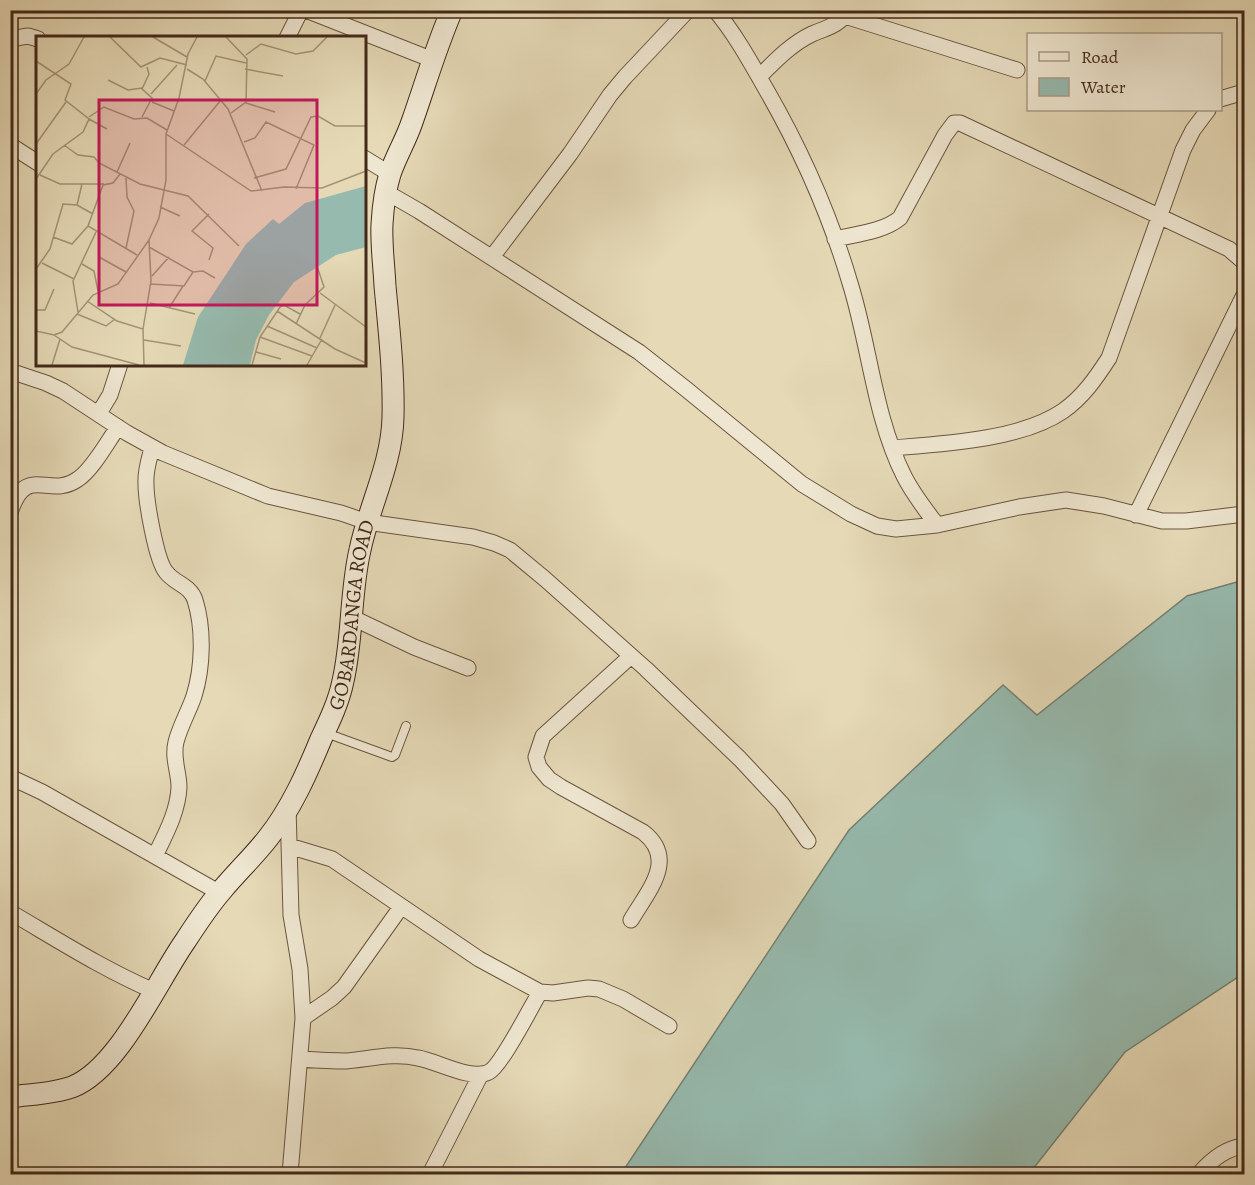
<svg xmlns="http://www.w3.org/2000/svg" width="1255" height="1185" viewBox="0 0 1255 1185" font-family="Alegreya,serif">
  <rect width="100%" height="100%" fill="#e5d9b6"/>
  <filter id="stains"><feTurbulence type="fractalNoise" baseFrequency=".00333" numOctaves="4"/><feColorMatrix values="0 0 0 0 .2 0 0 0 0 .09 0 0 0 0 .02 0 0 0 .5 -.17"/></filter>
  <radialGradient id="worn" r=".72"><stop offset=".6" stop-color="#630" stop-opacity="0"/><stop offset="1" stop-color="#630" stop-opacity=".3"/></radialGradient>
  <path fill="#96baae" stroke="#758072" stroke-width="1.5" d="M1244,580V973L1125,1052L1029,1174H621L849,830L1003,685L1037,715L1187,596Z"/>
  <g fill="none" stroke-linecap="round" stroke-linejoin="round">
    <defs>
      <path id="service" d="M326,733L392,757L395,755L406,726"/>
      <path id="minor" d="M306,10L433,60
        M715,10C736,35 751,63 767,91C802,152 830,215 850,283C870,347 874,416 904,476C913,494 925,509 937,525
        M845,16L1017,70
        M287,38L301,10
        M10,39L28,36L38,39
        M759,77C775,61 791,44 812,34C825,28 841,26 847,10
        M1220,99L1244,92
        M10,145L38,163
        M364,158L390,174
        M386,192L419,211L639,352L686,389L802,484L851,514L877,526L896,529L937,525L1019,507L1066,500L1104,506L1162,521H1186L1244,514
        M835,239C856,234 883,232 900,218L945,135L954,123H960L1229,249L1244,262
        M492,257L570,154L610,95L625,77L688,10
        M10,371L46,383L63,391L127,433L163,453L268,496L341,513L367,522L473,537L494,543L510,550L545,579L646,669L740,759L782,804L808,841
        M99,413L110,395L120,364
        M152,448C149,460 145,471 146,484C146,501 156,560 166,572C175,584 190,585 195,600C204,629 203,667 194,696C189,711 180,726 176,742C172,758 179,772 179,787C178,812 165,835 155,856
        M892,448C942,444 1021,440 1063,411C1083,397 1096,378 1109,358L1183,150L1193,130L1208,110
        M10,513C26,462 49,500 78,479C93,469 108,441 118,427
        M1136,515L1244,295
        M351,617L414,647L468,668
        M10,777L42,792L220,893
        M288,807L291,915L300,969L303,1018L290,1174
        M289,846L332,859L479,959L540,992L553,993L588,988L599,989L623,999L669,1026
        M10,912C58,940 103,969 154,991
        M631,920C648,891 678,859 643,832L561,787L549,779L539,767L536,757L543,736L631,656
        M303,1018L332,998L344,987L401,907
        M300,1059C315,1060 331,1061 346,1061C370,1059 394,1052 418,1058C437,1061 471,1081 489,1072C501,1066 531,1007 540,992
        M430,1174L481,1074
        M1199,1174C1211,1160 1225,1148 1244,1146"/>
      <g id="secondary">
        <path id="s1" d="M10,1097C31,1094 53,1094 72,1087C119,1069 157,981 186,940C197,923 209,905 222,890C237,872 254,856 268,838C291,809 307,773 321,739C330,720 339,701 343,681C353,638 350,593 360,550C369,506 392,464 393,417C394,374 389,329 385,286C384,265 381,244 382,224C383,207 385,190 390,174C396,156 406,140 412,122C425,85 436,47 452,10"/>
      </g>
    </defs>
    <use href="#service" stroke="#6c5540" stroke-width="10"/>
    <use href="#minor" stroke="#6c5540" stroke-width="17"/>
    <use href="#secondary" stroke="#432919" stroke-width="23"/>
    <use href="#service" stroke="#eee6d0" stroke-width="8"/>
    <use href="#minor" stroke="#eee6d0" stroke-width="15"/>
    <use href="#secondary" stroke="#eee6d0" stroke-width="21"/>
  </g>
  <g text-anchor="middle" stroke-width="4.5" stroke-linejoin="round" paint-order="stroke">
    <g font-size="21" fill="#432919" stroke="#eee6d0">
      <text dy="7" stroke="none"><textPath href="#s1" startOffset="624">GOBARDANGA ROAD</textPath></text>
    </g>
  </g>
  <g transform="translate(36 36)">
    <rect width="330" height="330" fill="#e5d9b6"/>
    <path d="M330,150V211L300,219L258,246L233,279L220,304L214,329H147L162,281L210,208L237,183L243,188L269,167Z" fill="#96baae"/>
    <path fill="none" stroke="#a49377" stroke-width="1.5" d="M74,1L105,31L124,22L151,29M117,1L151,21M190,1L211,23L210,66L195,77M210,19L225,8L260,18L277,15L291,1M0,25L35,48L29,64L53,83L47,96L17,118L0,143M151,33L167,43L192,73L226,155M209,33L247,40M72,44L92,54L106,52M169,45L180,20L210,27M0,58L10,44L33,28L48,1M115,58L141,29M116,66L138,75M210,67L239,76M53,81L68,71L98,83L111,82L131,94M106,81L116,62L106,53L113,38L111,31M53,83L71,93M130,98L215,155L248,151L286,152L330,135M208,106L219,102L230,86L278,109L260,153M0,108L30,66M28,109L42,119L58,121L63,127L104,148L152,160L203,210M148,109L185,64M81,136L94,107M84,138L77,147L67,149L52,190L101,219M4,139L24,148H68M90,142L91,161L98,175L90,212M218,142L250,133L275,81L282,80L299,90H330M41,169L46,148M124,171L144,180M17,201L36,208L52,190M113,211L157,236L167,235L179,242M63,221L90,236M173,224L177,212L156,195L173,178M6,227L38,243M46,228L58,235L62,255M0,233L14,213L27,168L41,169L57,178M116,240L133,221M115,248L148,250L157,236M284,257L330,291M51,265L81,285L107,293L108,329M114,267L159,278M133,272L147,250M0,274H9L18,253M241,275L299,313L330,327M42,276L37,245L60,196M41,278L70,290L79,283M260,288L269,269L288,251L282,233M231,290L281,312M107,293L115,245L113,204M0,295L18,299L26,296L57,259L82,248L113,204L123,182L130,144V98L143,62L152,18L161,1M18,299L36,311L103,329M224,301L276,320M284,302L299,269M108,304L145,310M220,316L245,323M16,329L24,303M216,329L224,301L244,271L248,269L264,278M271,329L286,303"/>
    <path fill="#c2185b" fill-opacity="0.15" stroke="#c2185b" stroke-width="3" d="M63,64H281V269H63Z"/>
    <rect width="330" height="330" fill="none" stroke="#432919" stroke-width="3"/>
  </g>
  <rect width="1255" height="1185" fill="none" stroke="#e5d9b6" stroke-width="36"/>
  <rect x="12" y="12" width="1231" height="1161" fill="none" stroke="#432919" stroke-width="3"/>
  <rect x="18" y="18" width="1219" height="1149" fill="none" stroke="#432919" stroke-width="1.5"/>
  <rect x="1027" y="33" width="195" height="78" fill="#eee6d0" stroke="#aa9a87" stroke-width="1.5"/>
  <rect x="1039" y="52" width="30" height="9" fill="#eee6d0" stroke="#aa9a87" stroke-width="1.5"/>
  <text x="1081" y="63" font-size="18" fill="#432919">Road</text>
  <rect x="1039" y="78" width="30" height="18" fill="#96baae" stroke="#aa9a87" stroke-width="1.5"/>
  <text x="1081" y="93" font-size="18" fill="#432919">Water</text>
  <rect width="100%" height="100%" filter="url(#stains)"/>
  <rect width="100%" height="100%" fill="url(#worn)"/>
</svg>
